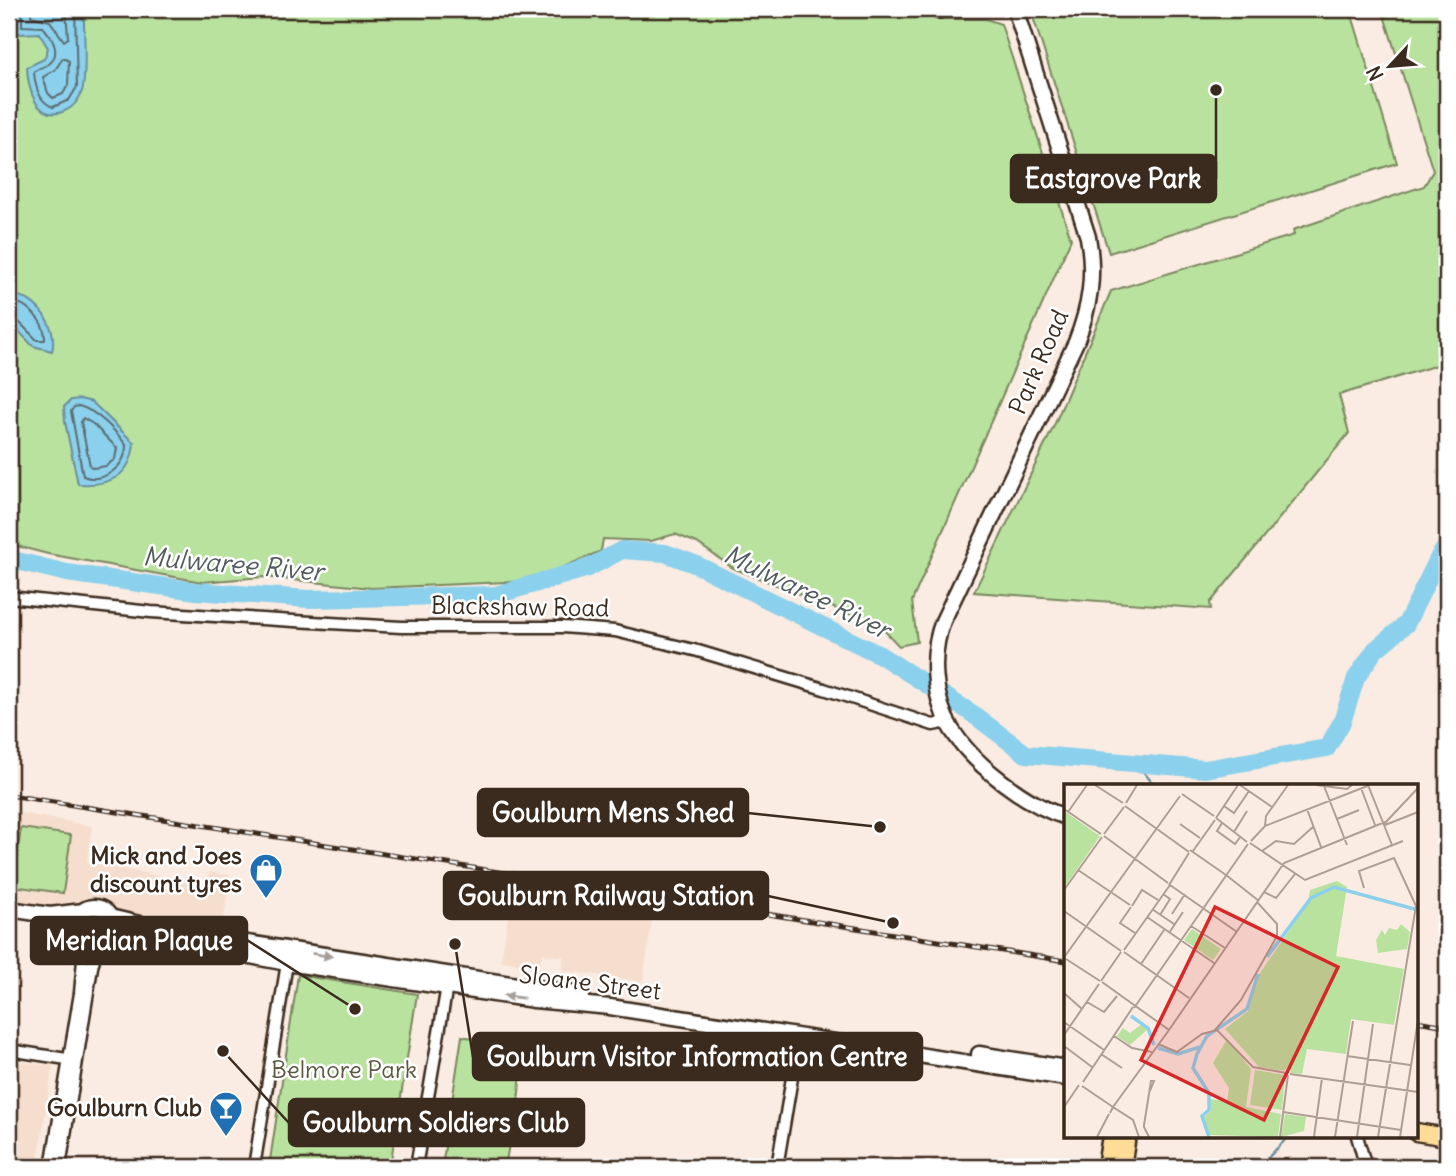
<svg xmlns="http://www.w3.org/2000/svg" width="1456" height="1176" viewBox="0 0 1456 1176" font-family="Delius,sans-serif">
  <rect width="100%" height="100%" fill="#faece2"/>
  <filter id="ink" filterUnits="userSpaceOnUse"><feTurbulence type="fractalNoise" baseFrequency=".0143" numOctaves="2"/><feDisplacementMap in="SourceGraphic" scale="14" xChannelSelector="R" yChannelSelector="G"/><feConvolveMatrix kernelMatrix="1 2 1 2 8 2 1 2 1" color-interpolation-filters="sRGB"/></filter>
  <g filter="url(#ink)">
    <path fill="#f6dece" d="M9,811L92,826L87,862L207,885L209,872L230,875L221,939L145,926L9,909Z
      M511,897L652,919L643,982L562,970L563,957L542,954L539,966L501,961Z
      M9,1060L53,1066L37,1167H9Z"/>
    <path fill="#b9e29f" stroke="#7a865e" stroke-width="2" d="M9,9H933L937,19H986L1001,24L1071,239L912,601L917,642L899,646L880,626L733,568L697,543L675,534L651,541L603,539L601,551L531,581L372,588L263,577L202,582L48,554L9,544Z
      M1033,9H1350L1397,163L1109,253L1033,17Z
      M1382,9H1447V362L1339,395L1349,433L1210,603L1211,609L974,592L1053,428L1111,291L1294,235L1293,230L1424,186L1433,171Z
      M21,828L71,835L63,893L13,886Z
      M298,975L417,994L390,1167H269Z
      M462,1036L505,1045L501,1069L521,1073L516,1122H513L505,1167H442Z"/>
    <path fill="#8bd0ec" stroke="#6b8e9a" stroke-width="2" d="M15,9H81L84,20C84,37 87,76 82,91C79,100 74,107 65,111C36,123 28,89 27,67L44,59L48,48L39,33L21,34L16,31L13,17Z
      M9,294C34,295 59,325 52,351L33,346L9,321Z
      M80,399L92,402L134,443C131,477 109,486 78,484L65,422L64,407L71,400Z"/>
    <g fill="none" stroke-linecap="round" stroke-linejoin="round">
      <path stroke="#5b6c70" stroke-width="2" d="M22,9V26L43,27C52,37 62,53 49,64C44,67 38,68 34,72C35,86 39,102 53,107L69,100L77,87L75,9
        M31,9V16L50,21L64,41L68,38L66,9
        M63,58L69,61L68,85L63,94L53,98L48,93L43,77L55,70Z
        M9,301C27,302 46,322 45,340H37L16,319L9,317
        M79,406C97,411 115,430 126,445C126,467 103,484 83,476L71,411L74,407Z
        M83,418L93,424L117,448L115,459L106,466L93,468L90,466L81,422Z"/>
      <path stroke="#6b8e9a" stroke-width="2.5" d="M1138,765L1155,786
        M1259,1167L1289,1136"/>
      <path stroke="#8bd0ec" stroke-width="18" d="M9,559L67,573L196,591L309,599L496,595L588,568L622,550L665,553L697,565L880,655L970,712L1026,754L1205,769L1327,748L1342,722L1356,678L1375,650L1406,624L1439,557L1447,545"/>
      <defs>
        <path id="street" d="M938,13L949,9
          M9,597L151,612L294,621L401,627H562L615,631L698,651L824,689L933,725L948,722
          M9,1050L73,1060
          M1357,1136L1366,1167
          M51,1167L80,993L84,949L81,937
          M60,1167L92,967L96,951L102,941
          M254,1167L287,963
          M416,1167L447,986
          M777,1167L799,1036"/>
        <path id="secondary" d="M1015,9L1088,237C1095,275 1090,307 1076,342L943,621C930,654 933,700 952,730C974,765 1027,805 1066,817
          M76 925a18 18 0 1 1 36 0a18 18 0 1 1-36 0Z
          M9,909L50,915L83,911
          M110,917L160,929
          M190,934L582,995
          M109,936L133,934L287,963L534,1000L610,1007L1066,1078
          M979,1054L1066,1068"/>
        <path id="primary" d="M1416,1132L1447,1137
          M1106,1167L1111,1136
          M1122,1167L1127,1136"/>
      </defs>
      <use href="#street" stroke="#3b2a1e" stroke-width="15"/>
      <use href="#secondary" stroke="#3b2a1e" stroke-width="19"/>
      <use href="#primary" stroke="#3b2a1e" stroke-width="21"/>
      <use href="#street" stroke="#fff" stroke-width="10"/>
      <use href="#secondary" stroke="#fff" stroke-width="14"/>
      <use href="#primary" stroke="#ffdd96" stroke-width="16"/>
      <defs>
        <path id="rail" d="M9,795L1066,961
          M1416,1021L1447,1026"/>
      </defs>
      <use href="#rail" stroke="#3b2a1e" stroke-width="5"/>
      <use href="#rail" stroke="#fff" stroke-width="2.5" stroke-dasharray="8" stroke-linecap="butt"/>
    </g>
    <defs><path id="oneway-solid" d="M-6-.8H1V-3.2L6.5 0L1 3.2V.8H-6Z" transform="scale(1.75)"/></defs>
    <g fill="#a79f9a">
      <use href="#oneway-solid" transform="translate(322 955) rotate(9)"/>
      <use href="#oneway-solid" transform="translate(514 997) rotate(-172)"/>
    </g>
  </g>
  <defs>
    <symbol id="shop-pin" viewBox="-11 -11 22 30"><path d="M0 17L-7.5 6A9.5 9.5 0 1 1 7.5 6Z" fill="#1f6fb2" stroke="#fff"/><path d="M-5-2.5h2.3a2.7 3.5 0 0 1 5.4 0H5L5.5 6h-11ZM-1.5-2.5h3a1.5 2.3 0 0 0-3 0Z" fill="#fff"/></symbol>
    <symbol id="bar-pin" viewBox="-11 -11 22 30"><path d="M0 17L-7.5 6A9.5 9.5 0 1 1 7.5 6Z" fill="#1f6fb2" stroke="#fff"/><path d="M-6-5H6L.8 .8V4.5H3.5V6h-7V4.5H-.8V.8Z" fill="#fff"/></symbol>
  </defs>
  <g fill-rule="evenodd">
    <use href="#shop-pin" x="247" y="851" width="38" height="52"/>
    <use href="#bar-pin" x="207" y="1089" width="38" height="52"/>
  </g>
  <g text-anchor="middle" stroke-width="5" stroke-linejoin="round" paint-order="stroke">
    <g font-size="24" fill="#3b2a1e" stroke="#fff">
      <text transform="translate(1039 362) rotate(-66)" y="8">Park Road</text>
      <text transform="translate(520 607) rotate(1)" y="8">Blackshaw Road</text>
      <text transform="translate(590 983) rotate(7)" y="8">Sloane Street</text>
    </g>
    <g font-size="24" font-weight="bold" fill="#3b2a1e" stroke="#fff" text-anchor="end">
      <text x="242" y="864">Mick and Joes<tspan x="242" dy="28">discount tyres</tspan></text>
      <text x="202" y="1116">Goulburn Club</text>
    </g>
    <g font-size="24" fill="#5a583e" stroke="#fff">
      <text x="344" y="1078">Belmore Park</text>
    </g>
    <g font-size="26" font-style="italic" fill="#535c5c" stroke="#fff">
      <text transform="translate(233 564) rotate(5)" y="9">Mulwaree River</text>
      <text transform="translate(807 592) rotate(26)" y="9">Mulwaree River</text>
    </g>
  </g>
  <g transform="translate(1064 784)">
    <rect width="354" height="354" fill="#faece2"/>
    <path d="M0,27L36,52L0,104ZM273,97L283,103L272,172L340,185L330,241L287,235L282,270L243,265L238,290L227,289L225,281L220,287L195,283L161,245L184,227L194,192L244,119L246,106ZM337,140L346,148L343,165L314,169L312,156L318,146L321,151L325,144L333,146ZM128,145L157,165L149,176L120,156ZM78,240L83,246L66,261L53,252L59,244L66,249ZM163,255L187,285L182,323L217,330L214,353L145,351L140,333L147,327L146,315L163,317L165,304L149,279ZM191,286L221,291L218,326L186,321ZM221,330L242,333L240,347L217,353Z" fill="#b9e29f"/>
    <path fill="none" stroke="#8bd0ec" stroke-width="3.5" d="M203,173L247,114L270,103L354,126M67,232L84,244L90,261M94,264L114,270L136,263M145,353L138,332L145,326V309L129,284L133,270L143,252L183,225L194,190"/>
    <path fill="none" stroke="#ae9e94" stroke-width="2" d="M31,1L59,19M176,1L208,23M252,1L283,5L288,1M304,1L328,61M260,2L283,61M297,4L311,41M118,10L150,32M62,19L73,1M61,22L125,68M160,22L170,29L185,7M0,25L37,50M243,25L257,63M4,28L23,1M152,34L183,58M152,34L174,1M273,35L295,26M158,39L153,47L171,60L177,52M116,40L136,54M320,40L354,4M321,41L354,28M201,42L202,32L224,1M170,48L183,27M40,50L60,23M40,52L104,99M187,57L201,42L306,1M186,59L241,96L339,57M126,66L162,91M129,67L151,36M198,67L212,57L230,60L250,42M14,86L66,121M162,91L195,117M105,101L125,69M106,101L173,148M300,104L295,87L330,74L352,122L314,353M0,106L38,53M200,108L212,114L231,90M68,122L78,106L94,116M67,123L56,139L71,149M88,125L110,140M0,127L57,167M108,130L121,110M96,131L106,115L99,110M83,133L150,179M127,142L161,164M105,149L119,128M60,166L106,101M60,168L125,214M1,172L116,12M2,175L36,197M77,180L100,146M37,197L57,168M38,198L105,246L49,323L69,336L75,353M0,209L18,225M23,218L40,228L53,212M70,224L184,60M0,238L40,266M105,246L220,79L321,38M151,246L177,216L213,152V140L193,118M0,251L35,200M50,252L68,264L88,268M94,260L113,268L138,250L153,246L189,283L222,289M0,262L28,283M37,270L58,284M283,272L346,281M226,290L354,308M19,298L69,223M18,302L49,323L46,329M0,323L15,301M219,328L337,346M33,353L45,330M85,353L80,343V341L87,297H90L86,307M216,353L224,291M250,353L258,294M271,353L289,237M293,353L309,240M336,353L354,236"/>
    <path fill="#d62828" fill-opacity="0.15" stroke="#d62828" stroke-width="3.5" d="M151,123L274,183L200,336L77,276Z"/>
    <rect width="354" height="354" fill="none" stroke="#3b2a1e" stroke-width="3.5"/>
  </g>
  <path fill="none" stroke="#3b2a1e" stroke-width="2.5" d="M1216 90L1216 179M880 827L748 813M893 923L768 896M355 1009L247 940M455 944L473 1057M223 1051L289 1123"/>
  <g fill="#3b2a1e" stroke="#fff" stroke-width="2.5">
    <circle cx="1216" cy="90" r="7"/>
    <circle cx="880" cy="827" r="7"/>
    <circle cx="893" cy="923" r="7"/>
    <circle cx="355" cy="1009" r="7"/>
    <circle cx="455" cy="944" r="7"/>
    <circle cx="223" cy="1051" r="7"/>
  </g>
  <g fill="#3b2a1e" stroke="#3b2a1e" stroke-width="2.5">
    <rect x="1011" y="155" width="205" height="47" rx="7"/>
    <rect x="478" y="789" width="270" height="47" rx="7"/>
    <rect x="444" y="872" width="324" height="47" rx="7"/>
    <rect x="31" y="917" width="216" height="47" rx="7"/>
    <rect x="473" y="1033" width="449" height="47" rx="7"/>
    <rect x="289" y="1099" width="295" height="47" rx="7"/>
  </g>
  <g font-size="26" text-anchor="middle" font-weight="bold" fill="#fff">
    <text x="1113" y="188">Eastgrove Park</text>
    <text x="613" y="822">Goulburn Mens Shed</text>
    <text x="606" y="905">Goulburn Railway Station</text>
    <text x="139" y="950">Meridian Plaque</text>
    <text x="697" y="1066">Goulburn Visitor Information Centre</text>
    <text x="436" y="1132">Goulburn Soldiers Club</text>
  </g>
  <rect width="1456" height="1176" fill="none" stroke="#fff" stroke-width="35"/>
  <rect x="18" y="18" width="1421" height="1141" fill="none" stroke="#3b2a1e" stroke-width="2.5" filter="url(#ink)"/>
  <g transform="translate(1390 66) rotate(244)" stroke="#ffffff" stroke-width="5" paint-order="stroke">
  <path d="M0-5L12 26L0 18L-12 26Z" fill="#3b2a1e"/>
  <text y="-10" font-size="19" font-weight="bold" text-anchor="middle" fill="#3b2a1e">N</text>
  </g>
</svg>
